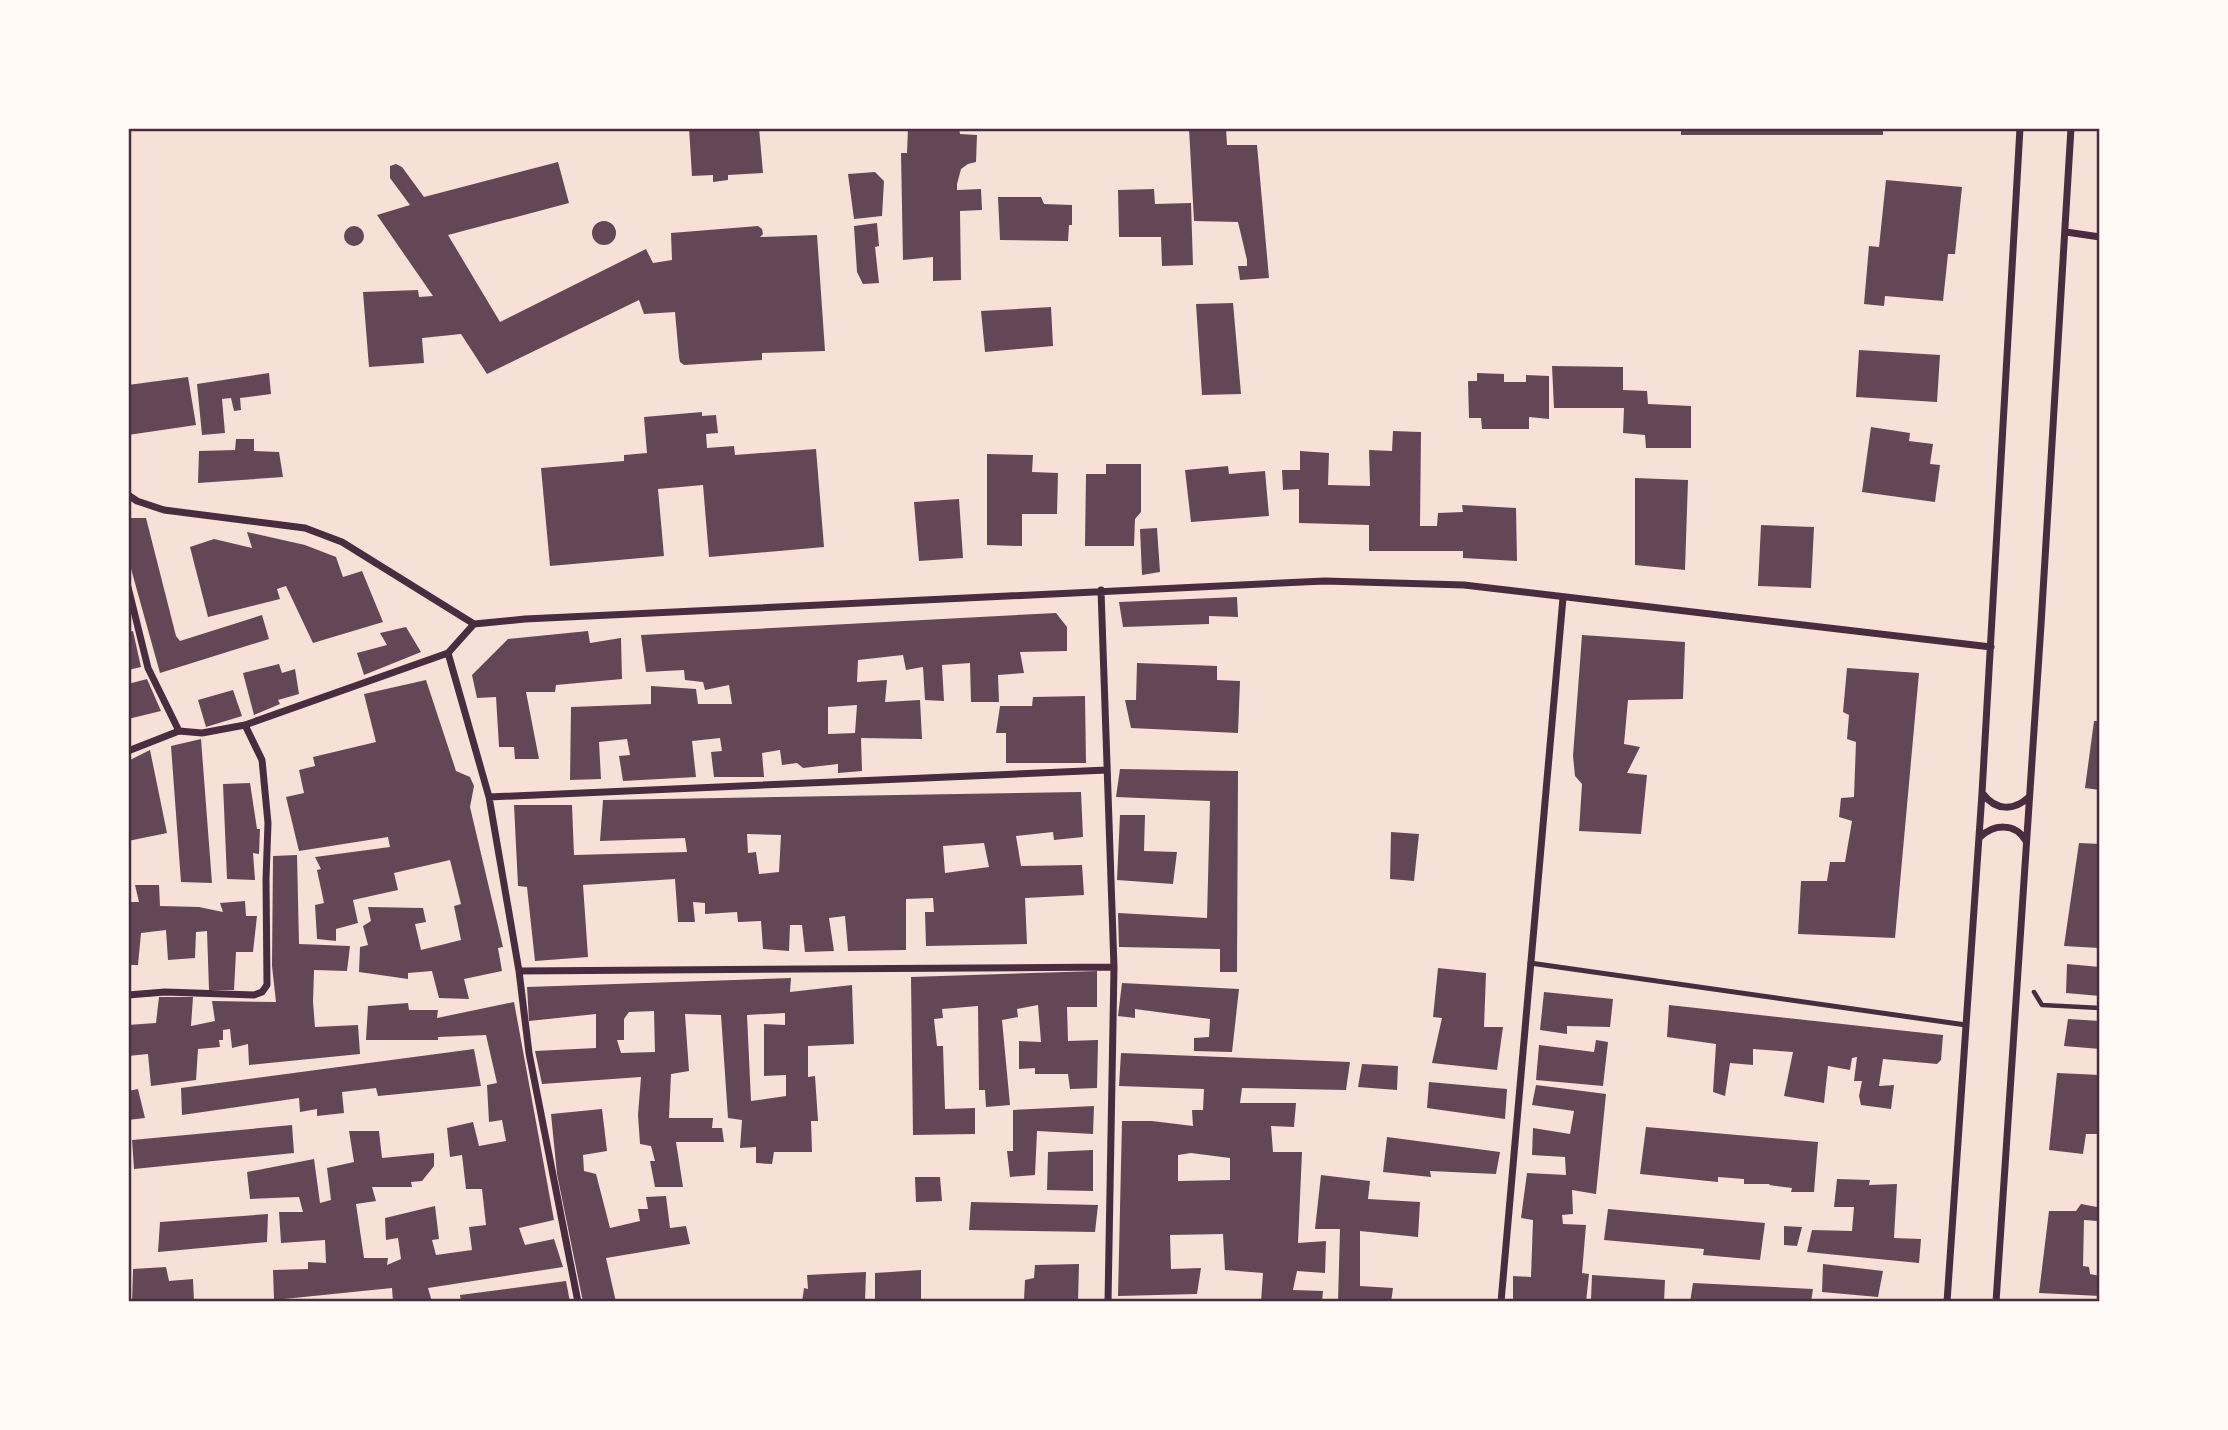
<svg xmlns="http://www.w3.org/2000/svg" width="2228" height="1430" viewBox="0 0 2228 1430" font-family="'Alegreya Sans',sans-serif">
  <rect width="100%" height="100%" fill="#f7e1d7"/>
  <path fill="#644757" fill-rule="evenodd" d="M689,128H759L763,173L728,175V180L713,182V175L692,176Z
    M908,128H959L960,134L977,135L976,162L968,164L961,169L957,184V190L981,189L982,210L960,211L961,280L933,281V257L903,260L901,153H907Z
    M1189,128H1226L1227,145H1257L1269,278L1240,280L1238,266H1247V260L1238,222L1194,221Z
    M1681,128H1883V135H1681Z
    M558,162L569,203L448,235L500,322L646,249L653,263L672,260L671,233L758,226L762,229L763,234L760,237L817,235L825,351L762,353V360L684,365L680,362L679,357L675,312L644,314L639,300L487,374L461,334L422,338L424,363L369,367L363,292L418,290L419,297L433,296L377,215L410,205L390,178V166L396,164L402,167L424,197Z
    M875,172L884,181L882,216L854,219L848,174Z
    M1886,180L1962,187L1955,254H1948L1943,301L1885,296L1884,306L1864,304L1869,246L1879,247Z
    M1154,189L1155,204L1191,203L1193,265L1162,266L1161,237H1119L1118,190Z
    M998,197H1041L1044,204L1072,205V225H1069L1068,241L1000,240Z
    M592 233a12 12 0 1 1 24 0a12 12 0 1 1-24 0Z
    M877,223L879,246L875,247L879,283L863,284L857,272L854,226Z
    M344 236a10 10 0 1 1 20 0a10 10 0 1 1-20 0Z
    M1233,303L1241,394L1202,395L1196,304Z
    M1051,307L1053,346L985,352L981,311Z
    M1859,350L1940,355L1937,402L1856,397Z
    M1552,366L1623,367V390L1647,391L1648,404L1691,406V448H1646L1645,435L1623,433L1624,408H1554Z
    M269,373L271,394L240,398L241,410L234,411L231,398L222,399L225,433L202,435L197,384Z
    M1477,373L1504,374V382H1526V375L1549,376V419L1529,417V429H1482L1481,418H1469L1468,381H1477Z
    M188,377L196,425L128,435V385Z
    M702,412V416L716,415L718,433L706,434L707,448L734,446L735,455L816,449L824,547L709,557L703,485L658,489L664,556L550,566L541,468L624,461V455L647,453L644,417Z
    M1871,427L1910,433L1909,441L1933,444L1930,464L1940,465L1935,502L1862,492Z
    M1393,431L1421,432L1420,526H1437L1438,513L1463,512L1462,505L1516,508L1517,561L1463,558V551H1369V525L1299,523V489L1283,490L1282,470H1300V451L1329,453L1328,485L1370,486L1369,450L1392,451Z
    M236,439H254V451L279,452L283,477L198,483L199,451L235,450Z
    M987,454L1033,455L1032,472L1058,473L1057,514H1022V546L987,545Z
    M1106,464H1141V512L1135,519L1134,546H1085L1086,474H1106Z
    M1228,466L1229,474L1265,471L1269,516L1191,522L1185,470Z
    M1635,478L1688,480L1685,570L1635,565Z
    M959,499L963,558L919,561L914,502Z
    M128,518H146L176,636L180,641L262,615L269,639L160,673L128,558Z
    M1761,525L1814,527L1811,588L1758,586Z
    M1157,528L1160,572L1142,575L1140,529Z
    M247,532L305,545L336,557L343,577L362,571L383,622L313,643L286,586L277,589L280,599L208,617L190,547L214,539L252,548Z
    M1237,597L1238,617L1209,616V624L1123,627L1119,602Z
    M1056,613L1067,627V651L1020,652L1024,673L998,675L999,702H971L970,663L942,665L944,701L925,700L923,667L906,670L903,655L858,660L857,682L887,680L885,702L920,700L922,739L861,738L862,771L838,773V764L803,768L797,763L782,765L780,750L762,753L764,777H714L711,752L722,751L720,738L692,741L696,777L623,781L619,756L630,755L627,739L599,742L601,779L570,780L571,707L651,704V686L696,689L698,704H732L729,685L705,690L703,682L685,680L684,670L646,672L641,635ZM857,705L855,733L828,734V707Z
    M406,627L421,652L364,675L357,653L387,645L380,633Z
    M133,631L141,667L128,670V632Z
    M588,631L590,643L621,638L622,679L556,685L555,692H526L539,759H515L514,747H499L496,697L477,698L472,675L508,639Z
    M1582,635L1685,642L1683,699L1628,700L1624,744L1640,747L1627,773L1647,775L1641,834L1579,831L1582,784L1575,776L1573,756Z
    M1137,663L1217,666V680L1240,681L1238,733L1131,728L1125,700H1136Z
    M279,664L282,673L295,669L299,694L278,700L280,704L254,715L243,673Z
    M1847,668L1919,673L1895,938L1798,934L1801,881H1827L1830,862H1845L1852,821L1839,817L1841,798L1854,797L1856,742L1847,739L1849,715L1843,712Z
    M147,679L161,711L128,719V684Z
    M426,680L456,771L470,777L474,786L470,807L503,947L498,948L502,971L464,979L469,999L439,998L432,971L408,973V979L359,972L360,947L368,945L363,926L371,921L368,907L423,908L426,922L415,924L421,950L461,940L454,906L461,904L450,860L394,873L398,890L353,900L358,923L336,929V941L317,939L315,905L324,903L317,870L321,869L315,857L390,847L388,837L299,851L286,797L304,793L299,770L315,766L313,757L376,742L364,694Z
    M233,690L242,716L206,727L198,700Z
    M1085,696L1086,763H1006V733H996L1000,706H1032L1033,697Z
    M2094,721H2100V790L2085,788Z
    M201,739L212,883L181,882L171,746Z
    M150,750L167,833L128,841V761Z
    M1120,769L1238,771L1237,972H1220V949L1119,947L1118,913L1207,918L1210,801L1116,797Z
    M250,783L257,829H260L259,854L253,853L255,880L227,879L223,784Z
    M1081,792L1083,837L1054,840L1053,832L1016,836L1021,866L1082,865L1084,895L1025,898L1027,944L926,946L925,912H934L933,898L906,899V950L848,951L845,916L829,918L834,951L805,952L802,925H790L789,951L763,949L761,921L738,922L737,912L705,914V903L693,902L695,922H678L675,879L583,885L588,957L535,961L527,887L518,886L514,805H572L574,855L687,852L685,838L600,841L603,800ZM747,834L781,835L779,872L759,874L756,852L748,853ZM984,843L989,867L945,873L943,846Z
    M1120,815H1145L1144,851L1177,852L1173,884L1117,880Z
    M1391,832L1419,834L1414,881L1390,879Z
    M2079,843L2100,844L2099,948L2064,946Z
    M297,855L299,944L350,946L347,971L314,970L313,1002L315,1027L358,1025L360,1054L249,1065L248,1044L232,1048L230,1029L223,1030V1040H219L220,1047L198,1049L196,1080L151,1086L148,1054L128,1056V1025L156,1023L159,997H193L191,1026L215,1021L212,1001L276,1002L272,966L273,856Z
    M135,885H159L160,906L199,907L223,912L220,903L245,901L246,916H257L253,952H236L234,990H209L207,931L196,932L195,958L168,960L166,930L141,933L138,965H128V902H139Z
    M2067,964L2100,967V996L2066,993Z
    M1438,968L1486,973L1484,1027H1503L1497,1070L1432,1063L1442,1018L1433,1017Z
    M1097,971V1007H1067L1068,1041L1098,1040L1097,1088L1070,1089L1068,1074H1035V1068L1019,1069V1041L1041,1042L1038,1005L1017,1009L1018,1017L1002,1020L1010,1105L986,1107L985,1090H979L978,1006L942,1009L943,1018L934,1019L937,1046H943L945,1109L975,1108V1134L913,1135L911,977Z
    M791,978L790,992L852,985L854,1044L808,1046V1077L815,1076L818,1121H811L812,1152H774L772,1164L756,1163V1147L740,1148L742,1120L728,1118L721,1015L685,1014L689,1071L671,1074L669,1118H713L712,1128H722L724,1142H676L683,1187H655L650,1161H655L651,1146L640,1144L638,1115L641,1077L542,1084L535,1051L596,1048V1014L529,1021L527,987ZM654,1011L655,1052L621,1053L617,1040H624V1019L629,1012ZM785,1013V1025L764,1024V1076L786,1075V1096L751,1101L747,1015Z
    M1122,983L1239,989L1232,1052L1194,1051V1038L1209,1037L1210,1019L1135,1009V1018L1118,1016Z
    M1544,992L1613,999L1610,1027L1567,1026V1034L1540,1030Z
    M514,1002L554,1220L519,1228L525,1245L554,1239L563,1267L428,1288L432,1302H393L392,1288L274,1300L273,1270L308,1269V1262L326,1263L325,1240L281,1243L279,1212H303L299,1197L250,1199L247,1172L314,1159L320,1203L331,1200L327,1168L354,1162L349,1131H379L382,1158L434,1153V1166L422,1181L411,1182L412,1187H372L376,1201L356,1204L364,1258H388L387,1265L401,1259L398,1238L386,1240L385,1218L435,1206L439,1239L432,1240L436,1255L472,1250L469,1227L486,1225L482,1189H466L462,1155L450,1157L447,1128L473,1122L479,1146L506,1141L502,1120L489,1122L487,1085L497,1083L486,1035L438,1037V1040H366L368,1006L408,1003L409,1010H438L437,1018Z
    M1669,1005L1943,1035L1941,1060L1937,1064L1883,1059L1879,1086L1894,1085L1891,1109L1861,1105L1859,1096L1862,1081H1854L1857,1057L1852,1058L1850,1070L1828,1066L1824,1103L1784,1096L1793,1052L1753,1049V1065L1730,1063L1725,1096L1713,1092L1716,1044L1667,1037Z
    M2068,1019L2100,1021V1049L2064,1046Z
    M1596,1040L1608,1042L1603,1086L1536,1080L1539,1045L1594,1052Z
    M474,1049L481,1086L378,1096L376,1088L342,1092L344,1113L317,1116V1109L300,1112L299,1098L182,1115L181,1088Z
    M1121,1053L1350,1062L1346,1090L1242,1088L1240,1103H1296L1294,1127L1271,1126L1273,1152H1302L1298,1243L1326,1241L1325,1273L1297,1271L1293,1290L1323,1291L1322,1302H1261L1263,1273L1225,1270L1223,1234L1170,1235L1171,1269L1201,1268L1197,1294L1118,1296L1122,1121H1152L1193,1126L1192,1110H1203L1204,1089L1119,1086ZM1191,1153L1230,1158V1180L1178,1181V1155Z
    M1362,1064L1398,1066L1397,1090L1358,1087Z
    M2057,1073L2100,1075V1134H2086L2083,1154L2049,1150Z
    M1429,1082L1507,1089L1505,1119L1427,1108Z
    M1536,1085L1606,1094L1596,1194L1572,1190L1573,1214L1562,1215L1563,1224L1586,1225L1582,1273L1589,1274L1586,1302H1513V1276L1531,1277L1533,1220L1521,1218L1527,1173L1566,1175L1565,1157L1532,1155L1533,1128L1570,1134L1574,1111L1532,1105Z
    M138,1089L145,1118L128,1120V1091Z
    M1094,1106L1093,1134L1037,1131L1035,1175L1010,1177L1007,1151H1013V1110Z
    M602,1109L607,1151L583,1155L584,1171L596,1174L610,1228L640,1221L638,1209H648L646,1197L666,1196L670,1228L686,1226L690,1244L606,1258L616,1302H583L557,1174L551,1114Z
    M292,1125L294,1153L134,1169L132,1140Z
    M1646,1127L1818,1142L1814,1192H1791L1792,1188L1769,1185L1770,1184H1744V1179L1718,1177V1182L1640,1174Z
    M1387,1137L1500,1152L1496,1174L1430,1171L1431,1177L1383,1172Z
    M1093,1150V1191L1047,1190L1048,1152Z
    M1321,1175L1370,1181L1368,1199L1420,1202L1418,1237L1360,1231V1286L1393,1288L1391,1302H1338L1340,1229H1315Z
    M915,1177H940L942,1201L916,1202Z
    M1837,1179L1870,1180L1869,1185L1897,1184L1894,1238L1921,1239L1919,1263L1807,1252L1812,1230L1852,1231L1854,1207H1834Z
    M971,1202L1098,1205L1095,1232L969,1230Z
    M2081,1204L2097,1207V1221L2084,1220L2083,1266L2089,1267L2090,1274L2100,1276V1296L2039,1293L2049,1211H2076Z
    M1608,1209L1765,1223L1760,1260L1703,1255L1704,1249L1604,1240Z
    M268,1214L267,1242L158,1252L160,1222Z
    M1784,1226L1802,1227L1797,1246L1784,1245Z
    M1079,1264L1078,1302H1035L1024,1300L1025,1280L1034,1278L1035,1265Z
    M1823,1264L1883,1271L1878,1297L1822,1292Z
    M166,1267L169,1281L193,1279L194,1302H132L133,1269Z
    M921,1270V1302H875V1273Z
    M866,1272L865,1302H802L804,1288L808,1289L807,1275Z
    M1592,1275L1665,1280L1664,1302H1619L1591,1299Z
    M566,1281L570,1302H461L460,1295Z
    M1693,1283L1813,1289L1811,1302H1690Z"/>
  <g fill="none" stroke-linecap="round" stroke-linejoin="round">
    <path stroke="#4a2c40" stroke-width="4.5" d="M2034,992L2042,1005L2100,1008"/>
    <path stroke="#4a2c40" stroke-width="5" d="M1530,963L1966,1025"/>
    <path stroke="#4a2c40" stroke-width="7" d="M2066,232L2100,237
      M128,495L137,501L164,510L305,528L342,542L474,624
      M128,587L148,668L179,731
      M1101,590L1114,967L1108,1302
      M474,624L525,619L1325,581L1464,585L1991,647
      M448,653L489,797L519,971L529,1053L578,1302
      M128,751L179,731L202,733L245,725L448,653L474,624
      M1983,794C1996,811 2014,811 2029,797
      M489,797L1107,770
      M1979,838C1993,824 2015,822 2026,841
      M519,971L1114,967
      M128,995L165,992L254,995L262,992L267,985L266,879L268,823L262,760L245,725
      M1501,1302L1563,598
      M1947,1302L1982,793L2020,128
      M1996,1302L2041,625L2071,128"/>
  </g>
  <rect width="2228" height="1430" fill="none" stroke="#fffaf5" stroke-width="259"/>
  <rect x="130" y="130" width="1968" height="1170" fill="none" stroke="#4a2c40" stroke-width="2.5"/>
</svg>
